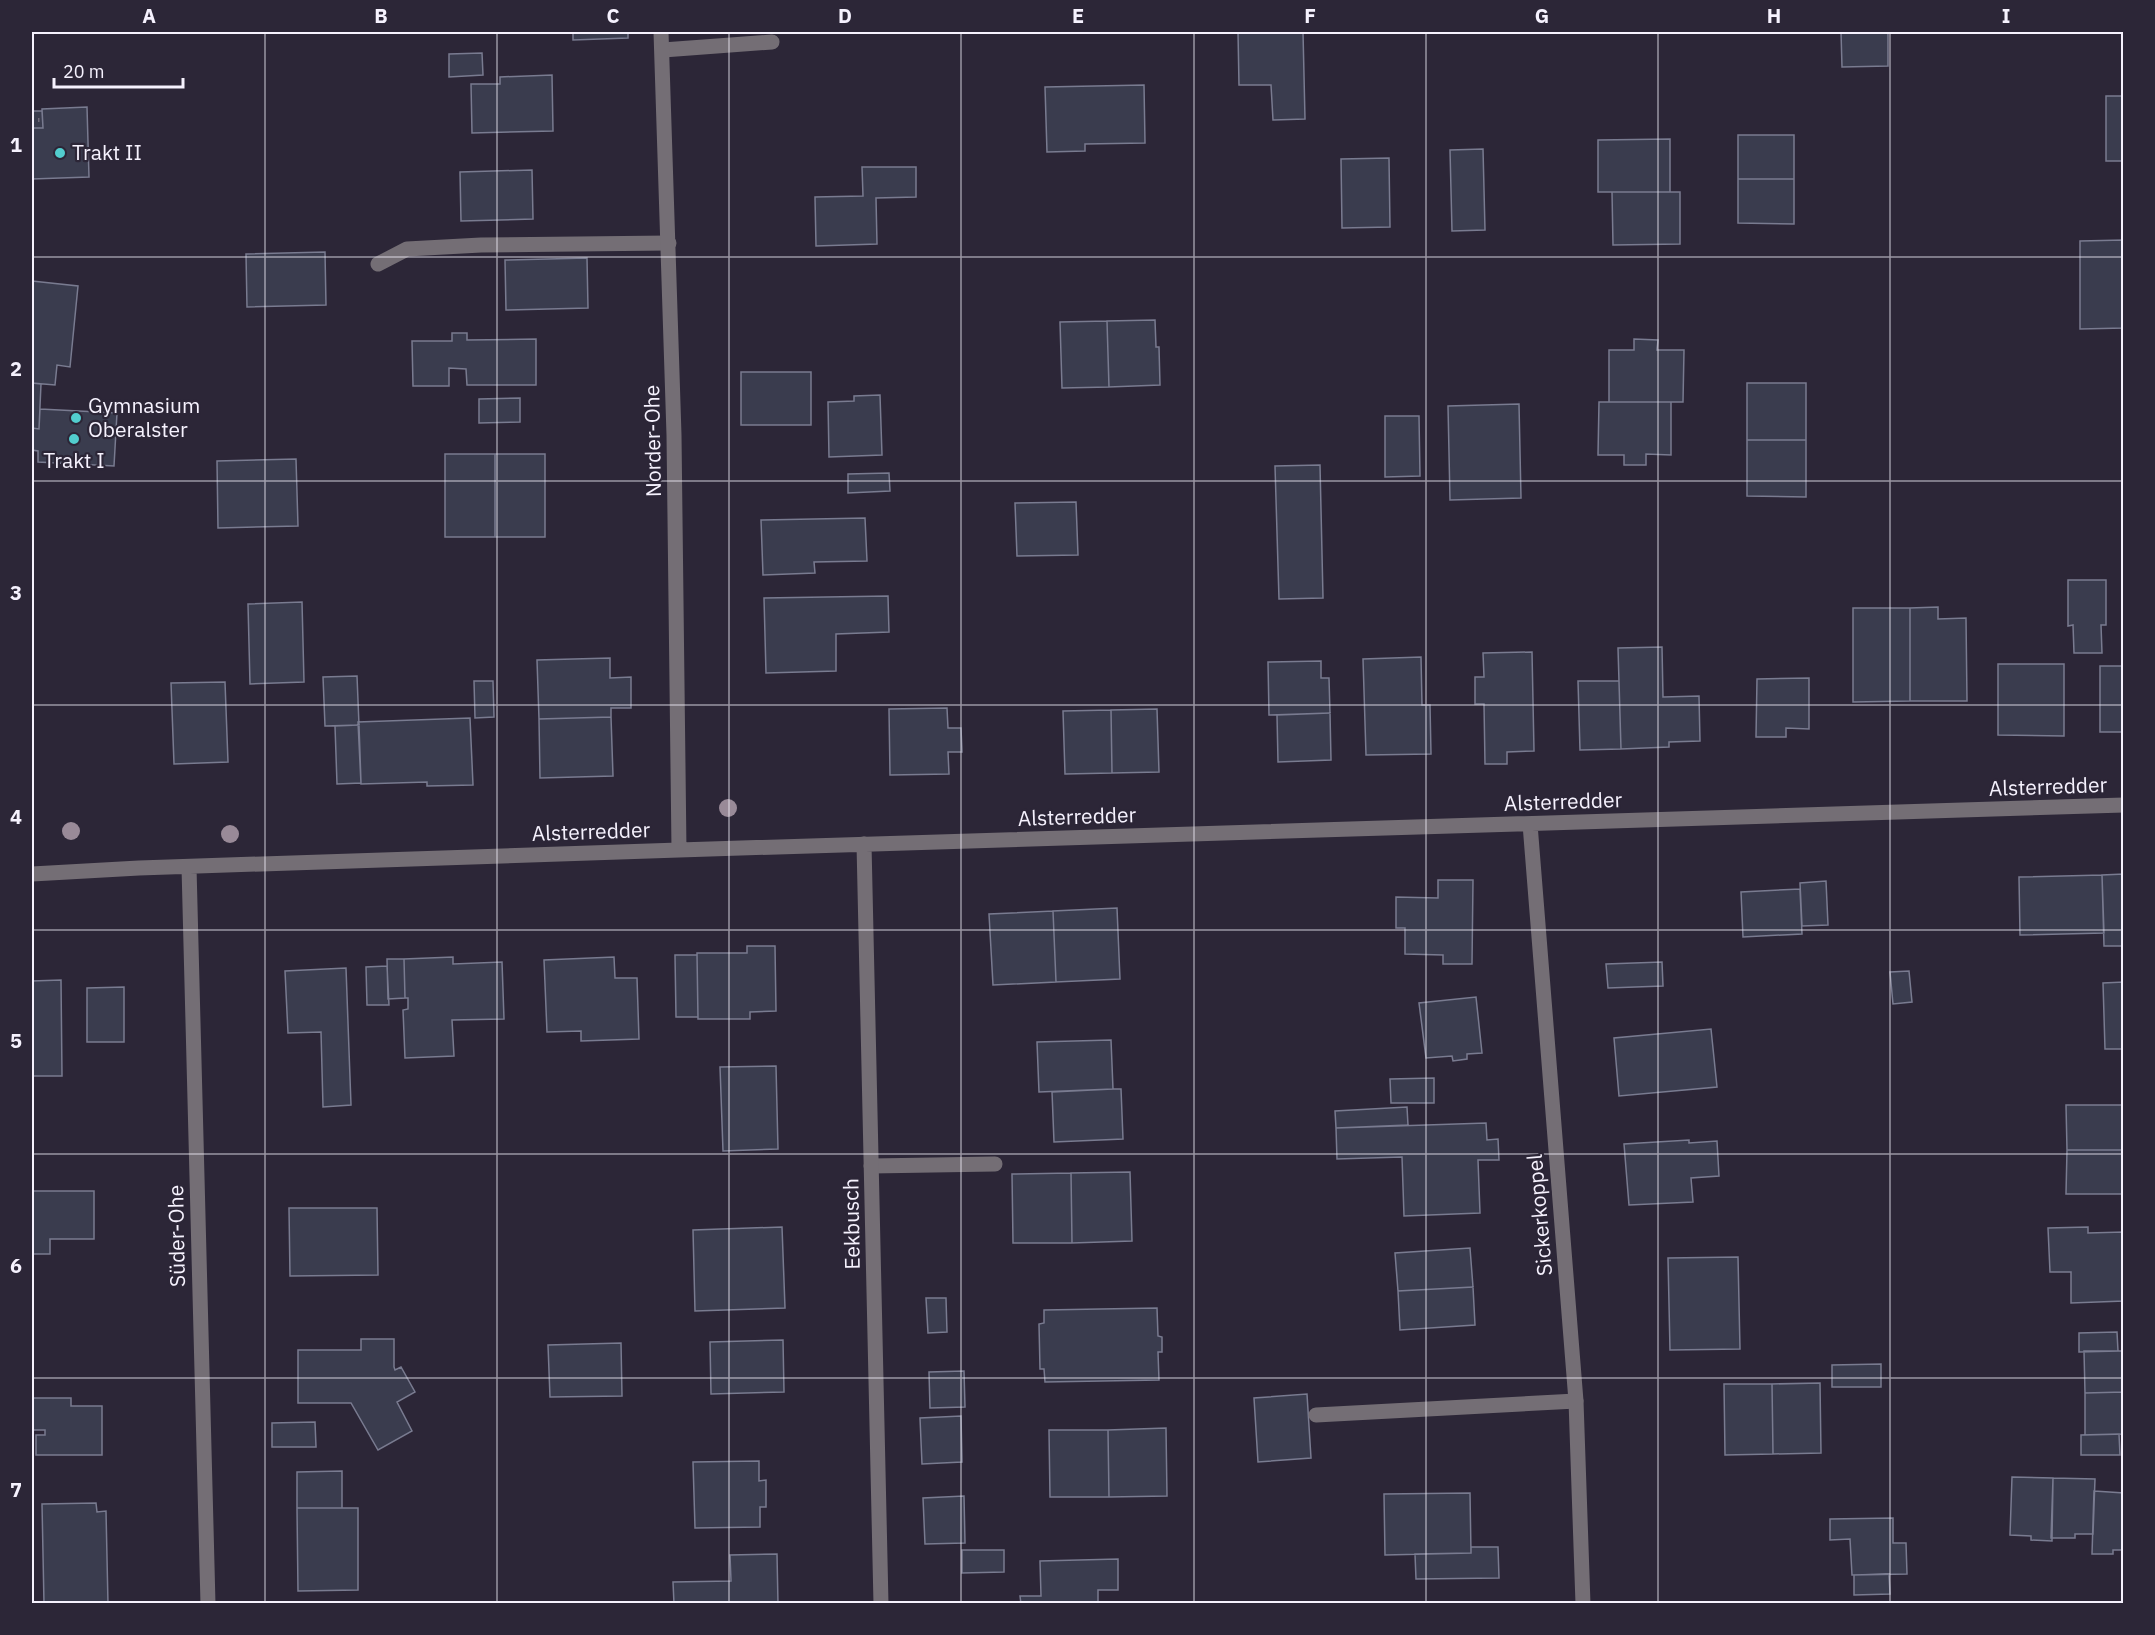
<svg xmlns="http://www.w3.org/2000/svg" width="2155" height="1635" viewBox="0 0 2155 1635" font-family="'IBM Plex Sans',sans-serif">
  <rect width="100%" height="100%" fill="#2c2637"/>
  <path fill="#3a3c4e" stroke="#797b90" stroke-width="1.5" d="M573,32H628V38L573,40Z
    M1238,32H1303L1305,119L1273,120L1271,85H1239Z
    M1841,32H1888V66L1842,67Z
    M482,53L483,75L449,77V54Z
    M552,75L553,131L472,133L471,84H500V77Z
    M1144,85L1145,143L1085,144V151L1047,152L1045,87Z
    M2106,96H2124V161H2106Z
    M87,107L89,177L32,179V128H43L42,109Z
    M32,111H42L43,128H32Z
    M1738,135H1794V179H1738Z
    M1670,139V192H1598V140Z
    M1483,149L1485,230L1452,231L1450,150Z
    M1389,158L1390,227L1342,228L1341,159Z
    M862,167H916V197L876,198L877,244L816,246L815,197L863,196Z
    M532,170L533,219L461,221L460,172Z
    M1738,179H1794V224L1738,223Z
    M1612,192H1680V244L1613,245Z
    M2124,240V328L2080,329V241Z
    M325,252L326,305L247,307L246,254Z
    M587,258L588,308L506,310L505,260Z
    M32,281L78,286L70,367L57,365L55,385L32,383Z
    M1155,320L1156,347H1159L1160,385L1109,387L1107,321Z
    M1107,321L1109,387L1062,388L1060,322Z
    M452,333H467V340L536,339V385H467L466,369L449,368V386H413L412,341H452Z
    M1634,339L1658,340L1657,350H1684L1683,402H1609V350H1634Z
    M741,372H811V425H741Z
    M32,383L41,384L39,429L32,428Z
    M1747,383H1806V440H1747Z
    M880,395L882,455L829,457L828,402L854,401V396Z
    M520,398V422L479,423V399Z
    M1599,402H1671V455L1646,454V465H1624V455H1598Z
    M1519,404L1521,498L1450,500L1448,406Z
    M40,409L117,413L114,466L38,462V451L32,450V428L39,429Z
    M1385,416H1419L1420,476L1385,477Z
    M1747,440H1806V497L1747,496Z
    M445,454H495V537H445Z
    M495,454H545V537H495Z
    M296,459L298,526L218,528L217,461Z
    M1320,465L1323,598L1279,599L1275,466Z
    M889,473L890,491L848,493V474Z
    M1076,502L1078,555L1017,556L1015,503Z
    M865,518L867,561L814,562L815,573L763,575L761,520Z
    M2068,580H2106V625H2101L2102,653H2074L2073,625L2068,626Z
    M888,596L889,632L836,634V671L766,673L764,598Z
    M302,602L304,682L250,684L248,604Z
    M1938,607V619L1966,618L1967,701H1910V608Z
    M1853,608H1910V701L1853,702Z
    M1662,647L1663,697L1699,696L1700,741L1669,742V747L1621,749L1618,648Z
    M1532,652L1534,751L1507,752V764H1485L1484,704H1475V677H1484L1483,653Z
    M1421,657L1422,705H1430L1431,754L1366,755L1363,659Z
    M610,658V678L631,677V708H611V717L539,719L537,660Z
    M1321,661V678H1329L1330,713L1269,715L1268,662Z
    M1998,664H2064V736L1998,735Z
    M2100,666H2124V732H2100Z
    M357,676L359,725L325,726L323,677Z
    M1809,678V729L1786,728V737H1756L1757,679Z
    M474,681H493L494,717L475,718Z
    M1578,681H1619L1621,749L1580,750Z
    M225,682L228,762L174,764L171,683Z
    M947,708L948,728H961L962,752H948L949,774L890,775L889,709Z
    M1157,709L1159,772L1112,773L1111,710Z
    M1111,710L1112,773L1065,774L1063,711Z
    M1330,713L1331,760L1278,762L1277,715Z
    M611,717L613,776L540,778L539,719Z
    M470,718L473,785L427,786V782L361,784L358,722Z
    M359,725L361,783L337,784L335,726Z
    M2124,874V946H2104L2102,875Z
    M2102,875L2104,933L2020,935L2019,877Z
    M1438,880H1473L1472,964H1443V955L1405,954V928H1396V897L1438,898Z
    M1826,881L1828,925L1802,926L1800,883Z
    M1800,889L1802,934L1743,937L1741,892Z
    M1117,908L1120,979L1056,982L1053,911Z
    M1053,911L1056,982L993,985L989,914Z
    M747,946H775L776,1011L750,1012V1019H698L697,953H747Z
    M675,955H697L698,1017H676Z
    M453,957V964L502,962L504,1019L452,1020L454,1056L405,1058L403,1010L408,1009V998H405L404,959Z
    M614,957L615,978H637L639,1039L581,1041V1031L547,1032L544,960Z
    M387,959H404L405,998L388,999Z
    M1662,962L1663,986L1608,988L1606,964Z
    M387,966L389,1005H367L366,967Z
    M346,968L351,1105L323,1107L321,1032L288,1033L285,971Z
    M1909,971L1912,1002L1893,1004L1890,972Z
    M61,980L62,1076H32V981Z
    M2124,982V1049H2105L2103,983Z
    M124,987V1042H87V988Z
    M1476,997L1482,1053L1467,1054V1059L1453,1061L1452,1056L1426,1058L1419,1003Z
    M1711,1029L1717,1087L1619,1096L1614,1038Z
    M1111,1040L1113,1089L1039,1092L1037,1042Z
    M776,1066L778,1149L723,1151L720,1067Z
    M1434,1078V1103H1391L1390,1079Z
    M1113,1089H1121L1123,1139L1054,1142L1052,1092Z
    M2066,1105H2124V1150H2067Z
    M1407,1107L1408,1125L1336,1128L1335,1111Z
    M1486,1123L1487,1140L1498,1139L1499,1160H1478L1480,1213L1404,1216L1402,1157L1337,1159L1336,1128Z
    M1689,1140V1143L1717,1141L1719,1176L1691,1178L1693,1202L1629,1205L1624,1144Z
    M2067,1150H2124V1194H2066Z
    M1130,1172L1132,1241L1072,1243L1071,1173Z
    M1071,1173L1072,1243H1013L1012,1174Z
    M32,1191H94V1239H50V1254H32Z
    M289,1208H377L378,1275L290,1276Z
    M782,1227L785,1308L695,1311L693,1230Z
    M2088,1227V1233L2124,1232V1301L2071,1303V1272H2050L2048,1228Z
    M1470,1248L1473,1287L1398,1291L1395,1253Z
    M1738,1257L1740,1349L1670,1350L1668,1258Z
    M1473,1287L1475,1325L1400,1330L1398,1291Z
    M926,1298H946L947,1332L928,1333Z
    M1157,1308L1158,1336L1162,1337V1352H1158L1159,1380L1045,1382L1044,1369H1040L1039,1324L1044,1323V1310Z
    M2117,1332L2118,1351L2079,1352V1333Z
    M361,1339H394V1367L395,1370L401,1367L415,1392L397,1402L412,1431L378,1450L351,1403H298V1350H361Z
    M783,1340L784,1392L711,1394L710,1342Z
    M621,1343L622,1396L550,1397L548,1345Z
    M2084,1351H2124V1392L2085,1393Z
    M1881,1364V1387H1832V1365Z
    M964,1371L965,1407L930,1408L929,1372Z
    M1820,1383L1821,1453L1773,1454L1772,1384Z
    M1724,1384H1772L1773,1454L1725,1455Z
    M2124,1392V1434L2085,1435V1393Z
    M1307,1394L1311,1458L1258,1462L1254,1398Z
    M32,1398H71V1406H102V1455H36V1435H45V1430H32Z
    M961,1416L962,1462L922,1464L920,1418Z
    M315,1422L316,1447H272V1423Z
    M1166,1428L1167,1496L1109,1497L1108,1430Z
    M1049,1430H1108L1109,1497H1050Z
    M2119,1434L2120,1455H2081V1435Z
    M759,1461V1481L766,1480V1507H760V1527L695,1528L693,1462Z
    M342,1471V1508H297V1472Z
    M2012,1477L2053,1478L2052,1541L2031,1540V1536L2010,1535Z
    M2053,1478L2095,1479L2093,1534H2075V1538H2051Z
    M2094,1491L2124,1493V1550H2113V1554H2092Z
    M1470,1493L1471,1553L1385,1555L1384,1494Z
    M964,1496L965,1543L925,1544L923,1498Z
    M96,1503L97,1512L106,1511L108,1604H44L42,1504Z
    M297,1508H358V1590L298,1591Z
    M1893,1518V1543H1906L1907,1574L1852,1575L1850,1539L1830,1540V1519Z
    M1471,1547H1498L1499,1578L1416,1579L1415,1554L1471,1553Z
    M962,1550H1004V1572L962,1573Z
    M777,1554L778,1604H674L673,1582L731,1581L730,1555Z
    M1118,1559V1590H1098V1604H1021L1020,1596H1041L1040,1561Z
    M1889,1574L1890,1594L1854,1595V1575Z"/>
  <g fill="none" stroke-linecap="round" stroke-linejoin="round">
    <path stroke="#6e6878" stroke-width="4" stroke-dasharray="1.5 4.5" stroke-linecap="butt" d="M32,120H42"/>
    <path stroke="#746e75" stroke-width="15" d="M663,50L772,42
      M378,264L407,249L481,245L669,243
      M871,1166L995,1164
      M1316,1415L1576,1401"/>
    <path stroke="#746e75" stroke-width="15" d="M661,32L674,435L679,850
      M1530,824L1576,1401L1583,1604
      M864,844L881,1604
      M189,867L208,1604
      M32,874L139,868L679,850L2124,805"/>
  </g>
  <g fill="#998a98">
    <circle cx="728" cy="808" r="9"/>
    <circle cx="71" cy="831" r="9"/>
    <circle cx="230" cy="834" r="9"/>
  </g>
  <path fill="none" stroke="#f6f2fe" stroke-width="1.5" stroke-opacity="0.55" d="M265,32V1604M497,32V1604M729,32V1604M961,32V1604M1194,32V1604M1426,32V1604M1658,32V1604M1890,32V1604M32,257H2124M32,481H2124M32,705H2124M32,930H2124M32,1154H2124M32,1378H2124"/>
  <g fill="#52cdce" stroke="#2c2637" stroke-width="2">
    <circle cx="60" cy="153" r="6"/>
    <circle cx="76" cy="418" r="6"/>
    <circle cx="74" cy="439" r="6"/>
  </g>
  <g text-anchor="middle" stroke-width="4.5" stroke-linejoin="round" paint-order="stroke">
    <g font-size="21" fill="#f6f2fe" stroke="#2c2637" text-anchor="start">
      <text x="72" y="160">Trakt II</text>
      <text x="88" y="413">Gymnasium<tspan x="88" dy="24">Oberalster</tspan></text>
      <text x="74" y="468" text-anchor="middle">Trakt I</text>
    </g>
    <g font-size="21" fill="#f6f2fe" stroke="#2c2637">
      <text transform="translate(653 441) rotate(-91)" y="7">Norder-Ohe</text>
      <text transform="translate(2048 787) rotate(-2)" y="7">Alsterredder</text>
      <text transform="translate(1563 802) rotate(-2)" y="7">Alsterredder</text>
      <text transform="translate(1077 817) rotate(-2)" y="7">Alsterredder</text>
      <text transform="translate(591 832) rotate(-2)" y="7">Alsterredder</text>
      <text transform="translate(1540 1215) rotate(-95)" y="7">Sickerkoppel</text>
      <text transform="translate(852 1224) rotate(-91)" y="7">Eekbusch</text>
      <text transform="translate(177 1236) rotate(-91)" y="7">Süder-Ohe</text>
    </g>
  </g>
  <rect width="2155" height="1635" fill="none" stroke="#2c2637" stroke-width="66"/>
  <path d="M54 78v9h129v-9" fill="none" stroke="#f6f2fe" stroke-width="3"/>
  <text x="63" y="78" font-size="18" fill="#f6f2fe" stroke="#2c2637" stroke-width="4.5" paint-order="stroke">20 m</text>
  <rect x="33" y="33" width="2089" height="1569" fill="none" stroke="#f6f2fe" stroke-width="2"/>
  <g font-size="20" text-anchor="middle" font-weight="bold" fill="#f6f2fe">
    <text x="149" y="23">A</text>
    <text x="381" y="23">B</text>
    <text x="613" y="23">C</text>
    <text x="845" y="23">D</text>
    <text x="1078" y="23">E</text>
    <text x="1310" y="23">F</text>
    <text x="1542" y="23">G</text>
    <text x="1774" y="23">H</text>
    <text x="2006" y="23">I</text>
    <text x="16" y="152">1</text>
    <text x="16" y="376">2</text>
    <text x="16" y="600">3</text>
    <text x="16" y="824">4</text>
    <text x="16" y="1048">5</text>
    <text x="16" y="1273">6</text>
    <text x="16" y="1497">7</text>
  </g>
</svg>
